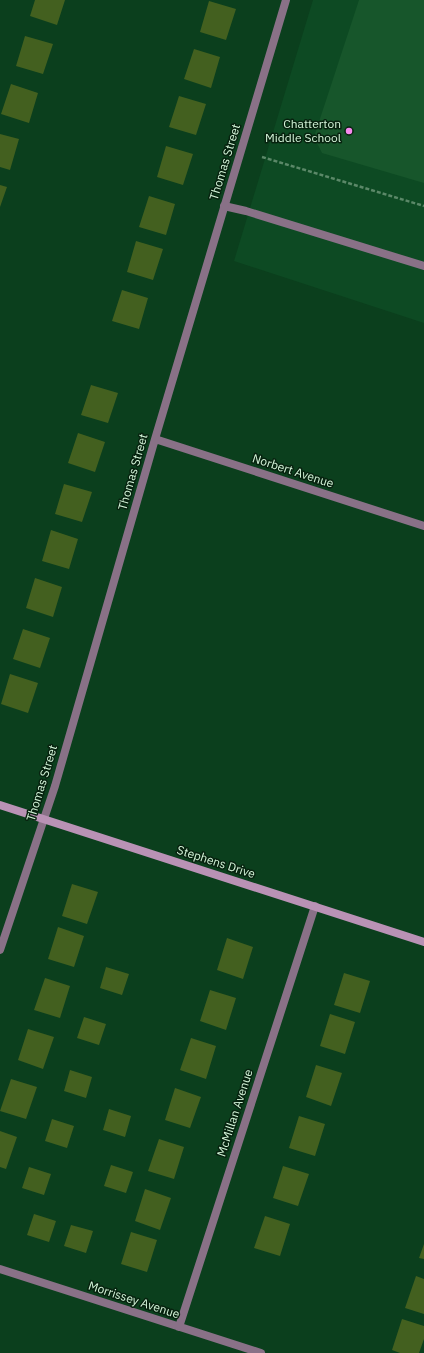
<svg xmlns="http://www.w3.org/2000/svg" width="424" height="1353" viewBox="0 0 424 1353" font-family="'IBM Plex Sans',sans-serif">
  <rect width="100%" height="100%" fill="#0b3f1d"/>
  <path fill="#0d4a23" d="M313,0H424V323L234,261Z"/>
  <path fill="#17562b" d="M359,0H424V183L322,153L314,137Z"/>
  <path fill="#43601f" d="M35,0H65L57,25L30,16Z
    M209,1L236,9L226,40L200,32Z
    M25,36L53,44L43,74L16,66Z
    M194,49L220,57L211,88L184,79Z
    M11,84L38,93L29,123L1,114Z
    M179,96L206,104L196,135L169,127Z
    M0,134L19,139L10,170L0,167Z
    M166,146L193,154L183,185L157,177Z
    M0,185L7,187L0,207Z
    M149,196L175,204L166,235L139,227Z
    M136,241L163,249L153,280L127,272Z
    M122,290L148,298L139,329L112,321Z
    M91,385L118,393L108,423L81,415Z
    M78,433L105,442L95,472L68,463Z
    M64,484L92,492L82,522L55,514Z
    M51,530L78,539L69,569L42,561Z
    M35,578L62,587L53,617L26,608Z
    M23,629L50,638L40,668L13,659Z
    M10,674L38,683L28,713L1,704Z
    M72,884L98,892L87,924L62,916Z
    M58,927L84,936L74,967L48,959Z
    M227,938L253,947L243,979L217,970Z
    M106,967L129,974L122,995L100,988Z
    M344,973L370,981L360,1013L334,1005Z
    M45,978L70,986L60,1018L34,1010Z
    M210,990L236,998L226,1030L200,1021Z
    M330,1014L355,1022L345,1054L320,1046Z
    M84,1017L106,1024L99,1045L77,1038Z
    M28,1029L54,1037L43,1069L18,1060Z
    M191,1038L216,1046L206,1079L180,1070Z
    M316,1065L342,1073L331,1106L306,1097Z
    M70,1070L92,1077L86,1098L64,1091Z
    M11,1079L37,1087L26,1119L0,1111Z
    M175,1088L201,1097L190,1128L165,1120Z
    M109,1109L131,1116L125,1137L103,1130Z
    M299,1116L325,1124L315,1156L289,1148Z
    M52,1119L74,1126L67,1148L45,1141Z
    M0,1131L17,1137L6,1169L0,1167Z
    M159,1139L184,1147L174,1179L148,1171Z
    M111,1165L133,1172L126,1193L104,1186Z
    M283,1166L309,1174L298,1206L273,1198Z
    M29,1167L51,1174L44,1195L22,1188Z
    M145,1189L171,1198L160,1230L135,1221Z
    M34,1214L56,1221L49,1242L27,1235Z
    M265,1216L290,1224L280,1256L254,1248Z
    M71,1225L93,1231L86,1253L64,1246Z
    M131,1232L157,1240L147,1272L121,1264Z
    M424,1244V1259L419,1258Z
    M416,1276L424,1279V1314L405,1308Z
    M402,1319L424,1326V1339L419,1353H400L392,1350Z"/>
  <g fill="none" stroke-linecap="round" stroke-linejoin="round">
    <path stroke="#5b8868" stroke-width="2.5" stroke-dasharray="4 2" stroke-linecap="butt" d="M262,157L424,206"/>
    <path stroke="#897187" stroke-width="8" d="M224,206L246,211L424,266"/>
    <path stroke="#897187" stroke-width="8" d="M155,439L424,526
      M0,950L55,786L155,439L286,0
      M0,1269L261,1353
      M179,1327L315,906"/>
    <path stroke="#b992b5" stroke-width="8" d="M0,805L424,942"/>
  </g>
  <circle fill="#f689ed" stroke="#07220f" stroke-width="1.5" cx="349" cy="131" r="4"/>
  <g text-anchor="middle" stroke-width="3" stroke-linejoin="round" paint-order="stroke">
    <g font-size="12" fill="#d5f6da" stroke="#07220f" text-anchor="end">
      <text x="341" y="128">Chatterton<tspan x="341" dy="14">Middle School</tspan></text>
    </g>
    <g font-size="12" fill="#d5f6da" stroke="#07220f">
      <text transform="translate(225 162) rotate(-73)" y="4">Thomas Street</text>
      <text transform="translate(293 471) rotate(18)" y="4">Norbert Avenue</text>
      <text transform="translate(133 472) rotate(-74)" y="4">Thomas Street</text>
      <text transform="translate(42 783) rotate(-73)" y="4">Thomas Street</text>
      <text transform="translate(216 862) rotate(18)" y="4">Stephens Drive</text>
      <text transform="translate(235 1113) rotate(-72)" y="4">McMillan Avenue</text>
      <text transform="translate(134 1300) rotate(18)" y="4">Morrissey Avenue</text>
    </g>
  </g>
</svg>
